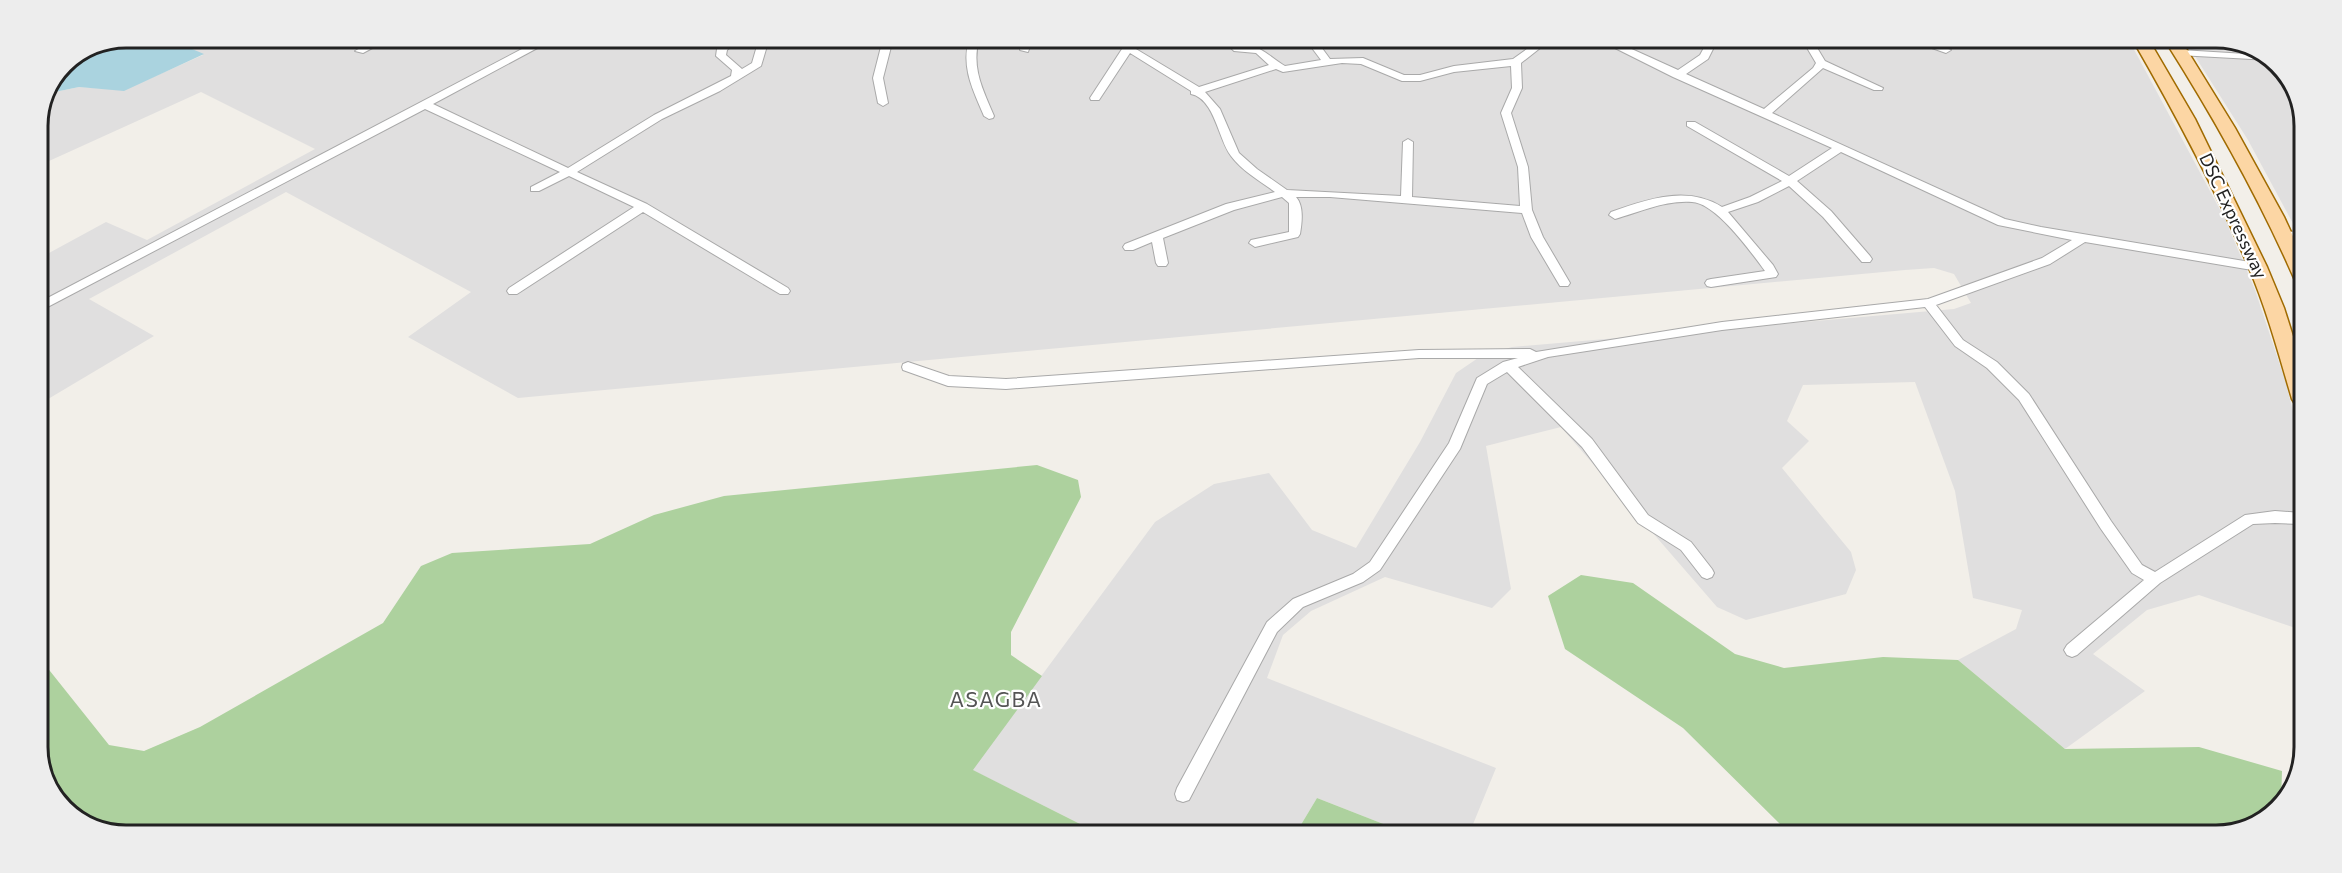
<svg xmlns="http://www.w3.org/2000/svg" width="2342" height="873" viewBox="0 0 2342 873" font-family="Commissioner,sans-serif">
  <rect width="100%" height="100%" fill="#f2efe9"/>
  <path fill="#e0dfdf" d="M192,38L2130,42L2225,219L2255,290L2285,380L2302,446L2301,630L2199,595L2147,610L2093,654L2145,691L2065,749L1958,660L2016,629L2022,610L1973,598L1955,491L1915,382L1803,385L1787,421L1809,441L1782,468L1851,552L1856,570L1846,594L1746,620L1717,607L1561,427L1486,446L1511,589L1492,608L1385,577L1311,611L1283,635L1267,678L1496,768L1469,834H1409L1317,798L1296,833H1098L972,770L1155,522L1214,484L1269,473L1312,530L1356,548L1420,442L1456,373L1481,356L1512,347L1954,309L1971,303L1954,274L1934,268L1905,270L518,398L408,337L471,292L286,192L89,299L154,336L38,405V259L106,222L147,240L315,149L201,92L38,166V120L50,93L79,87L124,90L203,55L179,44Z
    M2186,42H2245L2286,72L2304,120L2303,242L2248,140Z"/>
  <path fill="#add19e" d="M1037,465L1078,480L1081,497L1011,632V655L1042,676L973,770L1098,833L97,831L56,801L38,753V661H42L109,745L144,751L200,727L383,623L421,566L452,553L590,544L654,515L724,496Z
    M1581,575L1633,583L1735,654L1784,668L1883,657L1958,660L2065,749L2199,747L2282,771L2281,802L2270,817L2217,835H1791L1683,728L1565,649L1548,596Z
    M1317,798L1409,834L1296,833Z"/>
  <path fill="#aad3df" d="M126,38H192L180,44L204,54L124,91L79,87L50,93L64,63Z"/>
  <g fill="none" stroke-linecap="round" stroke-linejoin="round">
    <defs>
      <path id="street" d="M378,38H391L363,53L355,51Z
        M543,38H556L433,104L568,168L654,115L731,76L732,70L716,56L717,49L727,39H738L727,50L726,55L742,69L752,63L759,39H769L761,66L720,91L662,119L577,172L647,204L788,288L790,291L788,294H780L643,212L517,294H509L507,291L509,288L634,207L569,176L539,191H531V187L560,172L425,109L38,312V303Z
        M883,39H893L883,78L888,103L883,106L878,103L873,78Z
        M969,39H979C971,68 983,90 994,116L993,118L989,119L984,116C973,90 961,68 969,39Z
        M1022,40H1032L1028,52L1020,50Z
        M1109,40H1121L1199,87L1269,65L1256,53L1234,51L1232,49C1251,35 1269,57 1285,66L1321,60L1306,40H1316L1330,59L1363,58L1404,75H1420L1454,66L1513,59L1538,41H1549L1521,63L1522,88L1511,113L1528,167L1532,210L1543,237L1570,283L1568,286H1560L1531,237L1522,213L1330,197H1296C1304,206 1302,222 1300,234L1298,237L1255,247L1249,243L1251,240L1289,232V203L1282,197L1234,210L1163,238L1168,263L1166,266H1158L1156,263L1152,242L1133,250H1125L1123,247L1125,244L1226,204L1275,192C1260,181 1242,171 1231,156C1218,139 1215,99 1191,94V91L1130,53L1099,100H1091L1090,98L1122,49ZM1342,63L1361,64L1402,81H1420L1454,72L1511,66L1512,88L1501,113L1518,167L1520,206L1412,197L1413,142L1408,139L1403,142L1401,196L1287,190L1257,169L1239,153L1220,109L1205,92L1276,69L1283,72Z
        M1601,41H1614L1678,70L1700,55L1706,44L1703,41H1715L1716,43L1708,59L1686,74L1764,109L1813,68L1816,63L1803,41H1813L1825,61L1883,88L1882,90H1874L1823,68L1772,113L2005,219L2041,227L2262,264L2264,267L2258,271L2085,242L2050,264L1936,305L1963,340L1997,362L2029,394L2111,521L2142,565L2155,572L2245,515L2275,511L2301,513V524L2275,523L2253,524L2160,583L2077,655L2072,657L2067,655L2064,650L2067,645L2144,580L2132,573L2101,529L2019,400L1987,368L1955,346L1925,307L1722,330L1548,357L1518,367L1592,439L1648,515L1691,542L1712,569L1714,573L1712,577L1707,579L1702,577L1681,550L1638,523L1582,447L1507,372L1487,384L1460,449L1380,570L1363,582L1303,607L1277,632L1189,800L1183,802L1177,800L1175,794L1177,788L1267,622L1293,599L1353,574L1370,562L1449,443L1477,378L1503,362L1518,358H1419L1006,389L948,386L903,370L902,367L903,364L908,362L949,376L1006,379L1419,350L1530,349L1536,352L1722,322L1928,299L2042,258L2072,240L1998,225L1841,152L1797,181L1831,211L1870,256L1872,259L1870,262H1862L1823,217L1789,186L1758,202L1728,212L1773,265L1778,274L1776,277L1711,287L1707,286L1705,283L1707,280L1711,279L1765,271C1751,252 1716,203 1692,202C1665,200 1640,212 1615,219L1609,215L1611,212C1647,199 1688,185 1722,207L1750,197L1782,181L1687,126V122H1695L1789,176L1832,148L1673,77Z
        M1915,42H1929L1951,50L1946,53Z
        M2181,50L2262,55L2270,60L2178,55L2176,53Z
        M2303,231V239L2286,240L2280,236L2286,232Z"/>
      <path id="primary" d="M2134,42H2150L2195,119L2267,267L2284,308L2303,368L2302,406L2295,404L2292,399C2279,355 2267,310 2249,268C2216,190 2176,115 2134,42Z
        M2166,42H2182L2235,128L2284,217L2303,258V284L2296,282L2294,278C2258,196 2214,118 2166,42Z"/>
    </defs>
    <use href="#street" stroke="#a9a9a9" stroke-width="2"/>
    <use href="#primary" stroke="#a06b00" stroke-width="3"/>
    <use href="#street" fill="#fff" fill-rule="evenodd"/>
    <use href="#primary" fill="#fcd6a4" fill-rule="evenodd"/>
  </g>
  <g text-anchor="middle" stroke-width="4.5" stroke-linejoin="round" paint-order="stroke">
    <g font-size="18" fill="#222" stroke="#fff">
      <text transform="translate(2233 216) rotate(65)" y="6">DSC Expressway</text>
    </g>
    <g font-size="21" letter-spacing="1.5" fill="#555" stroke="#fff">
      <text x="996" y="707">ASAGBA</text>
    </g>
  </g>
  <path d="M0 0H2342V873H0ZM126 48H2216A78 78 0 0 1 2294 126V747A78 78 0 0 1 2216 825H126A78 78 0 0 1 48 747V126A78 78 0 0 1 126 48Z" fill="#ededed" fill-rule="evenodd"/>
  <path fill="none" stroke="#222" stroke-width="3" d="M126 48H2216A78 78 0 0 1 2294 126V747A78 78 0 0 1 2216 825H126A78 78 0 0 1 48 747V126A78 78 0 0 1 126 48Z"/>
</svg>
